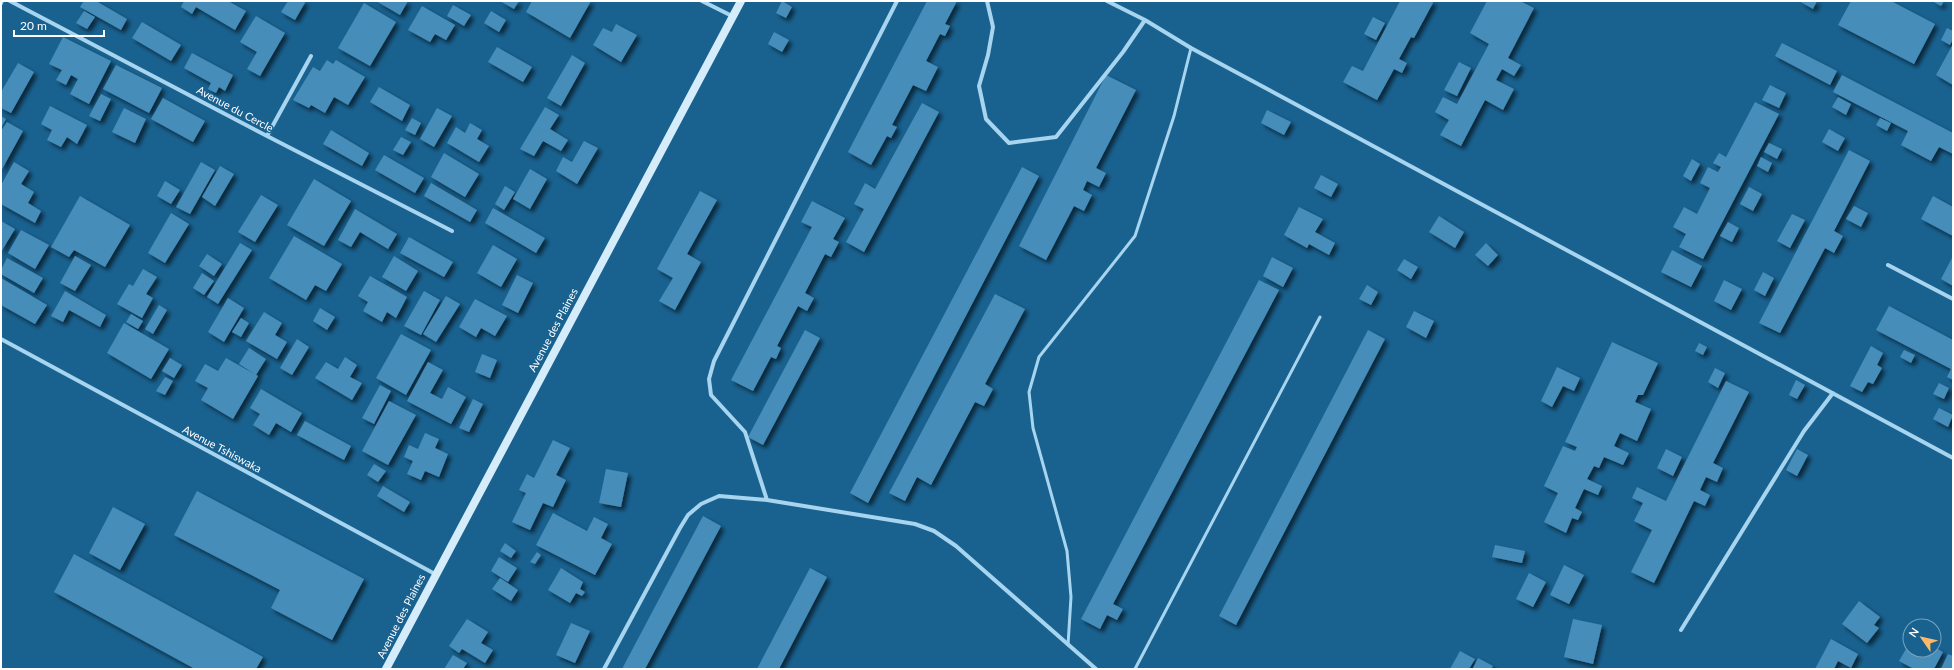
<svg xmlns="http://www.w3.org/2000/svg" width="1954" height="670" viewBox="0 0 1954 670" font-family="Lato,sans-serif">
  <defs>
    <filter id="shadow"><feDropShadow dx="3.5" dy="3.5" stdDeviation="2" flood-color="#0009"/></filter>
  </defs>
  <rect width="100%" height="100%" fill="#196290"/>
  <path fill="#468db9" filter="url(#shadow)" d="M84,1H96L127,19L121,30L80,7Z
    M184,1H228L246,11L235,30L196,7L192,14L181,7Z
    M288,1H306L295,20L281,12Z
    M376,1H408L400,15Z
    M500,1H519L514,9Z
    M532,1H591L570,38L526,12Z
    M782,1L792,7L786,18L776,13Z
    M927,1H957L945,24L950,26L945,36L940,34L926,61L938,67L926,91L913,85L892,125L897,127L891,138L887,136L871,165L848,152Z
    M1400,1H1434L1414,38L1411,37L1399,59L1407,63L1402,73L1394,69L1377,100L1343,82L1352,66L1363,71Z
    M1487,1H1520L1534,8L1508,58L1521,65L1514,76L1502,69L1496,80L1514,89L1503,110L1485,100L1461,146L1440,135L1449,120L1435,112L1443,97L1457,104L1489,44L1470,33Z
    M1799,1H1817L1813,9Z
    M1851,1H1891L1935,24L1914,64L1838,25Z
    M1932,1H1944L1941,6Z
    M364,3L396,22L370,66L338,48Z
    M453,5L471,15L464,26L447,16Z
    M422,6L455,25L446,40L435,34L430,42L408,30Z
    M84,11L95,17L87,29L76,23Z
    M491,11L506,20L499,32L484,23Z
    M256,16L285,33L260,76L247,69L257,52L240,42Z
    M1373,17L1385,23L1376,40L1364,34Z
    M142,22L181,45L171,61L132,38Z
    M616,24L637,35L621,62L593,45L603,28L612,32Z
    M1947,28L1953,31V39L1950,45L1941,40Z
    M774,32L789,40L782,52L768,44Z
    M63,37L111,61L89,104L70,94L78,79L71,75L66,85L56,80L62,70L49,64Z
    M1782,43L1837,71L1830,85L1775,56Z
    M1953,44V85L1936,75Z
    M497,47L532,67L523,82L488,62Z
    M192,53L233,75L225,91L219,87L216,93L208,89L211,83L184,68Z
    M572,55L585,63L561,106L547,98Z
    M327,60L333,64L336,60L365,77L348,105L334,97L325,113L311,105L309,108L293,100L313,67L320,71Z
    M1459,62L1471,68L1457,96L1444,90Z
    M18,63L34,72L11,113L1,108V92Z
    M116,65L162,88L149,113L103,89Z
    M1106,75L1136,90L1096,168L1106,173L1099,187L1087,181L1083,190L1092,195L1084,211L1074,206L1046,260L1019,246Z
    M1842,75L1953,133V154L1939,147L1931,161L1901,145L1908,131L1833,92Z
    M1770,85L1786,93L1779,108L1762,100Z
    M379,87L410,105L402,121L370,102Z
    M101,94L111,99L100,121L89,116Z
    M1838,97L1851,104L1846,115L1832,107Z
    M163,98L205,121L193,142L151,119Z
    M1755,102L1779,114L1703,259L1679,247L1686,234L1673,227L1684,207L1697,214L1710,188L1700,183L1708,167L1718,172L1721,167L1713,163L1719,153L1726,157Z
    M922,103L939,112L864,252L846,242L864,209L854,204L865,183L875,189Z
    M50,106L87,125L77,144L67,137L61,147L47,140L52,130L41,124Z
    M545,107L559,115L550,129L568,140L561,151L543,141L534,156L520,149Z
    M124,108L146,119L135,143L112,132Z
    M437,108L452,116L434,147L420,139Z
    M1267,110L1291,122L1284,135L1261,123Z
    M1,116L6,119L1,128Z
    M412,118L421,123L415,135L405,130Z
    M1880,118L1891,123L1887,131L1876,125Z
    M7,122L23,131L1,171V131Z
    M470,123L482,130L477,139L489,146L479,162L447,143L456,127L465,133Z
    M1829,129L1845,138L1838,151L1822,142Z
    M331,130L369,153L362,166L323,144Z
    M401,137L411,142L403,155L393,150Z
    M584,141L598,148L577,184L556,171L563,157L572,162Z
    M1769,143L1782,149L1777,159L1764,152Z
    M1849,150L1870,161L1834,231L1843,236L1834,253L1825,248L1780,333L1759,323Z
    M444,153L479,174L465,197L431,177Z
    M384,155L424,178L415,193L375,170Z
    M1761,157L1772,163L1768,172L1757,166Z
    M1692,159L1700,164L1691,181L1683,176Z
    M14,162L29,171L21,184L34,192L28,203L41,211L35,223L1,204V185Z
    M201,162L215,170L190,214L176,207Z
    M220,166L234,174L215,206L202,197Z
    M1022,167L1039,176L868,503L850,493Z
    M530,169L547,179L530,209L513,199Z
    M1321,175L1338,184L1331,197L1314,188Z
    M314,179L351,201L324,246L287,225Z
    M165,181L180,190L171,204L157,196Z
    M431,183L477,210L470,222L424,196Z
    M505,186L515,192L504,210L495,204Z
    M1749,187L1762,194L1753,211L1740,204Z
    M700,191L717,200L687,254L701,262L675,310L659,301L673,278L657,269Z
    M261,195L278,205L255,242L238,232Z
    M80,196L130,225L105,267L74,250L69,257L51,247Z
    M1933,196L1953,207V236L1921,219Z
    M812,201L845,218L833,239L839,242L831,257L825,254L805,293L814,298L807,311L798,306L777,346L781,348L776,359L771,357L753,391L731,380L812,227L801,222Z
    M1854,206L1868,213L1861,227L1846,219Z
    M1299,207L1323,219L1315,232L1335,243L1329,255L1309,244L1307,248L1284,235Z
    M493,208L545,238L536,253L485,223Z
    M355,209L397,234L388,249L360,232L351,247L338,240Z
    M171,213L189,224L165,263L148,253Z
    M1792,214L1805,220L1790,248L1777,241Z
    M1439,216L1464,232L1455,248L1429,232Z
    M1,221L15,229L1,252Z
    M1728,222L1739,228L1732,242L1720,236Z
    M21,230L49,245L35,269L8,253Z
    M294,236L342,264L326,291L315,285L306,300L269,278Z
    M409,237L453,262L444,277L400,253Z
    M240,243L252,250L218,304L207,297Z
    M1486,243L1498,255L1488,266L1475,255Z
    M493,245L517,259L501,287L477,273Z
    M1672,250L1702,266L1691,287L1661,272Z
    M207,254L222,264L214,276L199,266Z
    M75,256L91,265L75,291L60,283Z
    M394,256L418,271L406,291L382,277Z
    M1953,256V286L1941,279Z
    M1272,257L1293,268L1283,287L1263,276Z
    M7,258L43,278L34,293L1,274V270Z
    M1404,259L1418,267L1411,279L1397,270Z
    M143,269L157,277L146,294L153,298L142,318L117,304L129,284L133,286Z
    M1763,272L1774,278L1765,296L1754,290Z
    M202,273L214,281L204,295L193,288Z
    M517,275L533,283L518,313L502,305Z
    M370,276L407,297L396,318L387,312L382,322L363,311L368,302L358,296Z
    M1,278L47,305L35,324L1,305Z
    M1259,280L1279,290L1113,604L1123,609L1117,620L1107,615L1100,629L1081,619Z
    M1724,280L1742,289L1731,310L1714,301Z
    M1367,285L1378,292L1371,305L1359,299Z
    M65,291L106,315L100,327L69,310L63,322L51,316Z
    M424,291L440,300L421,335L404,326Z
    M995,294L1025,309L985,384L993,389L984,406L975,402L931,485L917,477L905,501L889,493Z
    M446,296L460,304L436,342L423,334Z
    M228,298L244,308L224,342L208,332Z
    M475,299L507,316L495,336L481,328L476,337L459,327Z
    M159,305L167,310L153,334L145,329Z
    M1889,306L1953,340V380L1947,377L1951,369L1876,330Z
    M320,308L335,317L327,330L313,321Z
    M1414,311L1434,321L1426,338L1406,327Z
    M264,312L282,323L275,335L287,342L277,359L246,341Z
    M131,314L143,321L138,329L126,322Z
    M241,318L249,323L241,337L232,332Z
    M124,323L169,349L151,379L107,353Z
    M805,330L820,338L763,445L748,437Z
    M1368,330L1385,339L1236,625L1219,616Z
    M401,334L431,350L406,395L376,378Z
    M297,339L309,347L292,375L280,368Z
    M1612,342L1658,363L1643,395H1638L1635,402L1651,409L1637,441L1620,433L1614,446L1629,453L1623,465L1604,457L1599,468L1594,466L1587,479L1602,486L1598,495L1584,489L1575,508L1582,512L1578,520L1572,518L1566,533L1544,522L1558,493L1544,486L1563,446L1575,451L1577,447L1565,442Z
    M1699,343L1707,347L1703,355L1695,351Z
    M1871,346L1883,353L1877,365L1882,368L1873,384L1868,382L1862,392L1850,386Z
    M249,348L266,359L256,375L239,364Z
    M1904,350L1915,355L1911,363L1900,357Z
    M482,354L497,360L490,378L475,372Z
    M345,357L357,365L350,377L362,383L352,400L315,378L326,362L338,369Z
    M170,358L182,365L174,378L162,371Z
    M226,358L258,376L233,419L201,400L208,388L195,381L205,364L218,371Z
    M428,362L443,370L430,393L442,399L448,387L466,397L451,424L407,401Z
    M1557,367L1580,378L1574,391L1563,386L1552,407L1541,401Z
    M1715,368L1725,373L1718,388L1708,382Z
    M165,377L173,381L165,395L156,391Z
    M1796,380L1805,385L1797,399L1789,395Z
    M1726,381L1749,392L1713,463L1723,468L1717,482L1706,477L1700,490L1710,495L1705,506L1694,501L1654,583L1631,572L1652,530L1634,521L1643,503L1632,498L1637,487L1666,501Z
    M1939,383L1949,388L1944,399L1933,394Z
    M380,385L391,391L374,424L362,418Z
    M261,389L302,413L291,432L276,423L269,435L253,425L260,414L250,408Z
    M473,399L483,404L469,432L459,428Z
    M389,401L416,415L388,465L362,451Z
    M1939,408L1953,415L1948,427L1933,419Z
    M305,421L351,446L344,460L297,435Z
    M425,433L439,439L435,448L448,454L439,477L425,471L421,480L407,474L413,461L404,457L409,445L418,449Z
    M553,440L570,448L556,475L566,480L553,507L543,503L530,530L512,522L526,493L519,490L527,474L534,478Z
    M1666,449L1682,457L1673,476L1657,468Z
    M1797,449L1808,455L1797,476L1786,470Z
    M374,464L386,471L378,482L367,475Z
    M606,469L628,473L621,507L599,503Z
    M383,486L410,502L404,512L377,496Z
    M197,491L364,579L332,640L271,608L280,590L174,535Z
    M113,507L145,524L120,570L89,553Z
    M553,513L587,531L594,517L608,524L601,538L612,544L595,575L536,545Z
    M703,516L721,526L645,669H622Z
    M505,543L516,551L511,558L500,551Z
    M1495,545L1525,551L1522,563L1492,557Z
    M537,552L541,555L535,564L530,562Z
    M74,554L263,657L256,669H195L54,592Z
    M499,557L517,568L508,582L491,571Z
    M1564,565L1584,575L1569,604L1550,595Z
    M561,568L583,582L580,589L585,592L582,596L576,593L570,603L548,590Z
    M810,568L827,577L779,669H757Z
    M1529,573L1546,582L1533,607L1516,599Z
    M500,578L518,590L511,601L492,589Z
    M1859,601L1880,617L1874,625L1879,628L1867,643L1842,624Z
    M467,619L488,632L481,643L493,650L485,663L462,649L459,653L449,646Z
    M1573,619L1602,625L1593,664L1564,657Z
    M571,623L590,631L575,663L556,655Z
    M1831,639L1858,654L1851,668L1838,661L1834,669H1815Z
    M1910,642V650H1934V647L1943,652L1934,669H1914L1899,661Z
    M1460,651L1475,659L1469,669H1450Z
    M1948,654L1953,656V669H1941Z
    M453,655L467,663L463,669H444Z
    M1478,658L1493,666L1491,669L1473,668Z"/>
  <g fill="none" stroke-linecap="round" stroke-linejoin="round">
    <path stroke="#a7d4ef" stroke-width="3" d="M1068,645L1071,597L1067,551L1033,428L1029,392L1039,357L1135,236L1174,116L1191,48
      M1135,669L1320,317"/>
    <path stroke="#a7d4ef" stroke-width="4" d="M10,1L267,136L452,231
      M702,1L732,16
      M987,1L993,27L988,55L979,86L986,119L1009,143L1056,137L1123,52L1145,20
      M1107,1L1145,20L1191,48L1953,458
      M1,3L2,1
      M267,136L311,56
      M1888,265L1953,299
      M1,339L435,574
      M767,500L745,432L711,395L709,379L714,361L897,1
      M1681,630L1804,431L1833,393
      M604,669L680,528L688,515L701,504L719,496L767,500L915,524L934,531L956,546L1096,669"/>
    <path stroke="#d5ecfa" stroke-width="8" d="M386,669L741,1"/>
  </g>
  <g text-anchor="middle" stroke-width="3" stroke-linejoin="round" paint-order="stroke">
    <g font-size="11" fill="#fff" stroke="#196290">
      <text transform="translate(235 109) rotate(28)" y="4">Avenue du Cercle</text>
      <text transform="translate(553 330) rotate(-62)" y="4">Avenue des Plaines</text>
      <text transform="translate(222 449) rotate(28)" y="4">Avenue Tshiswaka</text>
      <text transform="translate(401 616) rotate(-63)" y="4">Avenue des Plaines</text>
    </g>
  </g>
  <rect width="1954" height="670" fill="none" stroke="#ffffff" stroke-width="4"/>
  <g transform="translate(1922 638) rotate(304)"><circle r="19" fill="#196290" stroke="#75a1bc"/>
  <path d="M0-3L7 15L0 10L-7 15Z" fill="#ffb865"/>
  <text y="-6" font-size="11" font-weight="bold" text-anchor="middle" fill="#ffffff">N</text>
  </g>
  <path d="M14 30v6h90v-6" fill="none" stroke="#ffffff" stroke-width="2"/>
  <text x="20" y="30" font-size="12" fill="#ffffff" stroke="#196290" stroke-width="3" paint-order="stroke">20 m</text>
</svg>
